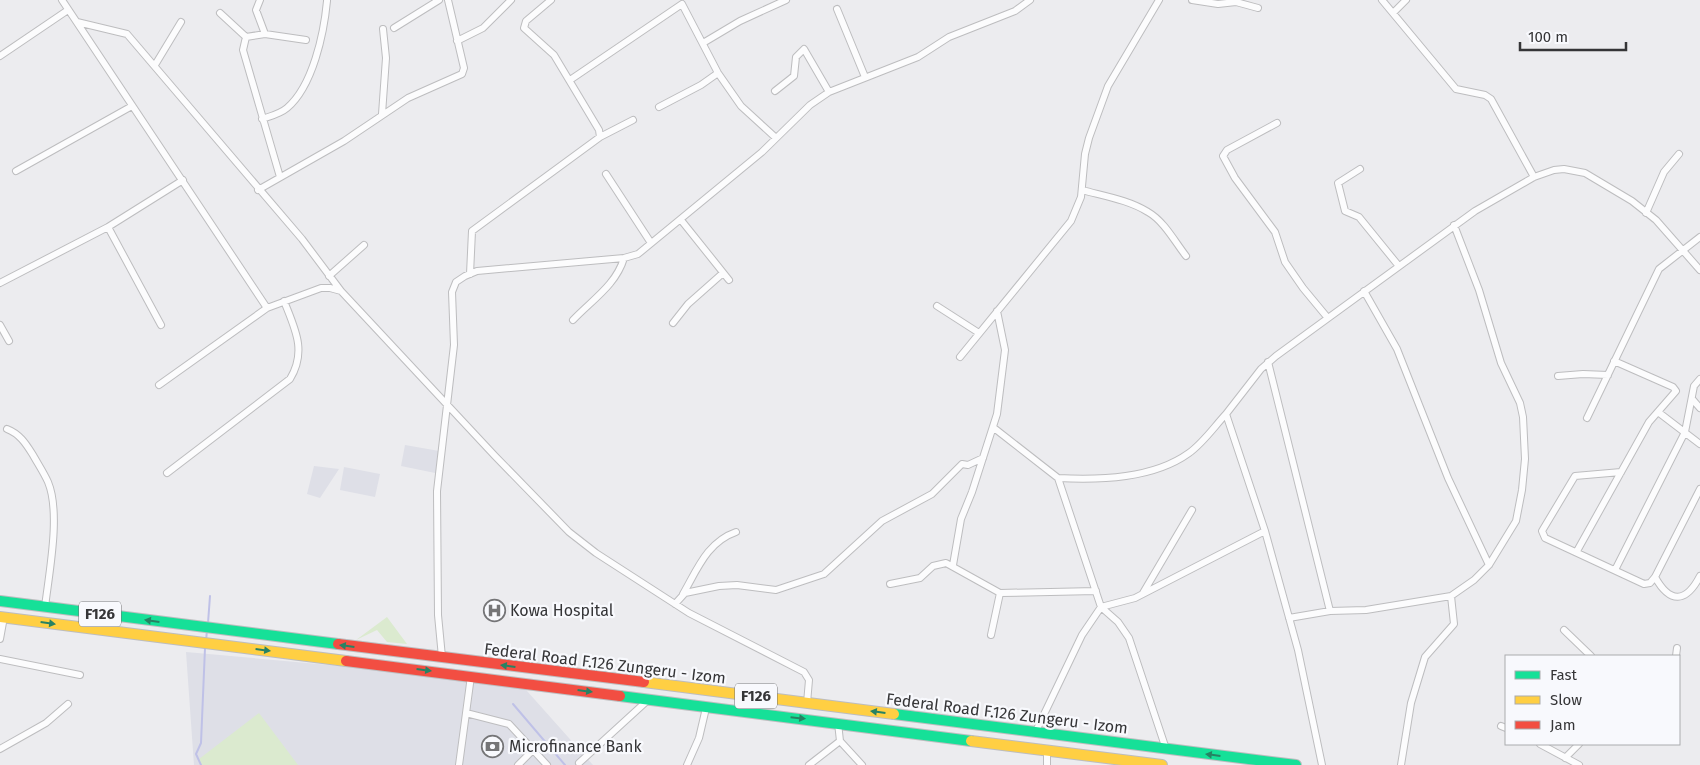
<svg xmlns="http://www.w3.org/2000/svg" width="1700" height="765" viewBox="0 0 1700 765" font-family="'Fira Sans',sans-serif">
  <rect width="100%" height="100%" fill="#ececef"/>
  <path fill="#dedfe7" d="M405,445L445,452L440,474L401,466Z
    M314,466L339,469L320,498L307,494Z
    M344,467L380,474L375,497L340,490Z
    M186,652L519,682L593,765H194Z"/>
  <path fill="#dbeacf" d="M387,617L407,644L387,642L377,630L356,640Z
    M259,713L298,765H200L199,759Z"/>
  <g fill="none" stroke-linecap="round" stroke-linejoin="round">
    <path stroke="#bfc1e7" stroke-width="2" d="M208,623L210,596
      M206,641L207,630
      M513,704L565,765
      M201,765L196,754L201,743L205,648"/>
    <defs>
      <path id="street" d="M62,0L267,308
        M260,0L256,10L265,34
        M1192,0L1218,4L1236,2L1258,8
        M1382,0L1456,89L1485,95L1491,99L1534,177
        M837,9L865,77
        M220,13L246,37
        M1393,13L1406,0
        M77,22L127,34L302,239L341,291
        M394,28L439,0
        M246,37L243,50L280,177
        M246,37L265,34L306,40
        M457,41L483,28L511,0
        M703,43L740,21L786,0
        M0,56L68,10
        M155,65L181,22
        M570,80L682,4L718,73L741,106L776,138
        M775,91L794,76L796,57L804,49L829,92
        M659,107L701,85L718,73
        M382,114L386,58L383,29
        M262,119C271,116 280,114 287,108C313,86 324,33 327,1
        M1277,123L1227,150L1223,156L1235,178L1275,232L1285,262L1303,288L1327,317
        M600,137L633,120
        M1360,169L1338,183L1345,211L1359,217L1398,265
        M16,171L132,106
        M606,174L651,243
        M258,190L344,141L408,98L462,74L464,68L448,0
        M1082,190C1104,196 1129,200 1148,212C1164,221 1175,242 1186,256
        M1646,213L1664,172L1679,154
        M681,220L729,280
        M108,227L161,325
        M470,274L472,231L600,137L599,130L554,55L524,28L526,21L551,0
        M329,276L364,245
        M0,283L108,227L183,180
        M1364,291L1397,349L1448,478L1489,565
        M937,306L979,333
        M573,320C592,300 616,285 624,258
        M673,323L688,304L723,273
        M0,325L9,341
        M960,357L1071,221L1081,197L1085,154L1089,138L1108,86L1159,0
        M1268,362L1330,611
        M1558,376L1583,374L1608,375
        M159,385L267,308L321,288H330L341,291L495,456L569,532L596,553L689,613L804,672L809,680L807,703
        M1693,400L1700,408
        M1658,412L1700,444
        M1587,418L1659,269L1700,237
        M994,428L1058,478C1100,480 1153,479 1189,453C1203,443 1214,427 1226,414
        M7,429C20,434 26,444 33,455C38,464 44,473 48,482C61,513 49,573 45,607
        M1621,472L1575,476L1542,531L1545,538L1644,584L1650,583L1655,577L1700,489
        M167,473L290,379C307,351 295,329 284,301
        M1058,478L1101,607L1118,622L1129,638L1166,749
        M1577,551L1649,422L1676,391L1673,387L1614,361
        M953,565L961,519L972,492L997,414L1005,350L997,311
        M1615,570L1685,432L1694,386L1700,379
        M1655,577C1670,604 1686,603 1700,576
        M890,584L920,578L933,566L946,563L1000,593
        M1143,593L1192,510
        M683,594C697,570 707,542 736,532
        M675,604L685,593L719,586L737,585L776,590L824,574L882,521L932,494L962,464L968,465L983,458
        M1289,618L1330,611L1366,610L1451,596L1474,580L1489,565L1516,521L1522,490L1525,459L1523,417L1520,403L1501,363L1479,290L1454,225
        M1564,630L1591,656
        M991,635L1000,593L1096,591
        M0,639L4,617
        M1676,656L1677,648
        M442,657L438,615L437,491L454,345L452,292L456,282L465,276L477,271L624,258L638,254L762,152L810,105L829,92L918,57L949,37L1015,11L1030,0
        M0,659L80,675
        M466,713L509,724L547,765
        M838,723L840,741L862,765
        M1501,726L1506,728
        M1036,731L1082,635L1101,607L1135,598L1265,531
        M1540,744L1579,765
        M0,749L46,723L68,704
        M1047,749V765
        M1565,758L1579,744
        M579,763L648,700
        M459,765L471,676
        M518,765L534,749
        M687,765L699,738L706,708
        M809,765L840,741
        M1322,765L1298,650L1265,531L1226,414L1261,369L1276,356L1475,211L1534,177L1554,170L1564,169L1585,173L1632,201L1656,220L1700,270
        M1401,765L1411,703L1425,657L1454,624L1451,596"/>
      <path id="fast" d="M0,601L338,644
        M620,696L971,741
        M894,714L1296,765"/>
      <path id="slow" d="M0,617L346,661
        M644,682L894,714
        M971,741L1162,765"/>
      <path id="jam" d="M338,644L644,682
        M346,661L620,696"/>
    </defs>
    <use href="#street" stroke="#bdbdbf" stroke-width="8"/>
    <use href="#fast" stroke="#bdbdbf" stroke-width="12"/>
    <use href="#slow" stroke="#bdbdbf" stroke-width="12"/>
    <use href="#jam" stroke="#bdbdbf" stroke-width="12"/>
    <use href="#street" stroke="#fcfcfd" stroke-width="6"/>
    <use href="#fast" stroke="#16e098" stroke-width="10"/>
    <use href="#slow" stroke="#ffcf43" stroke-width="10"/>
    <use href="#jam" stroke="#f24e42" stroke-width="10"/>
  </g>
  <defs><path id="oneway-solid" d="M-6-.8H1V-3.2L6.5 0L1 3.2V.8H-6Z" transform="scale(1.25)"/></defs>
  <g fill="#278263">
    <use href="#oneway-solid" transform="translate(152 621) rotate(-172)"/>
    <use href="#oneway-solid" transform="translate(48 623) rotate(8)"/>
    <use href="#oneway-solid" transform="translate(347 646) rotate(-173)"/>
    <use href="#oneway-solid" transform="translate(263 650) rotate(7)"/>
    <use href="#oneway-solid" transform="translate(508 666) rotate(-173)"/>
    <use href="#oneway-solid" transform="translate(424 670) rotate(7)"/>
    <use href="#oneway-solid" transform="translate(585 691) rotate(7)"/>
    <use href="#oneway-solid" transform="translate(878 712) rotate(-173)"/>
    <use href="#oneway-solid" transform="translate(798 718) rotate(6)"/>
    <use href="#oneway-solid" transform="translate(1213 755) rotate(-173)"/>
  </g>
  <defs>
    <symbol id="hospital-ring" viewBox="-11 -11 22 22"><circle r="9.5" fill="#f8f9fd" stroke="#757577" stroke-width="1.5"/><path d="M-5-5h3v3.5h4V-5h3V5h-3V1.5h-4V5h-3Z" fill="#757577"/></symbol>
    <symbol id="bank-ring" viewBox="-11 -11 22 22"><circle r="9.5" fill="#f8f9fd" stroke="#757577" stroke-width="1.5"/><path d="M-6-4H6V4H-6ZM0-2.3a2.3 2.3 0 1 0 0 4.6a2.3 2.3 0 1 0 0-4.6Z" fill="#757577"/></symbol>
  </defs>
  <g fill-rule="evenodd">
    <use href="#hospital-ring" x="482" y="598" width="25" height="25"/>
    <use href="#bank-ring" x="480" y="734" width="25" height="25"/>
  </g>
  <g text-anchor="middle" stroke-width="4.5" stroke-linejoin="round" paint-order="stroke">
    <g fill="#f8f9fd" stroke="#707072" stroke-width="1">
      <rect x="79" y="601.5" width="42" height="25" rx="4"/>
      <rect x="735" y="683.5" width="42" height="25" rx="4"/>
    </g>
    <g font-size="15" font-weight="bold" fill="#353537">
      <text x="100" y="619">F126</text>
      <text x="756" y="701">F126</text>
    </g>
    <g font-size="16" fill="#353537" stroke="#f8f9fd" text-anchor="start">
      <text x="510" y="616">Kowa Hospital</text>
      <text x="509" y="752">Microfinance Bank</text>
    </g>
    <g font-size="16" fill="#353537" stroke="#f8f9fd">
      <text transform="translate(605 663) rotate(7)" y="6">Federal Road F.126 Zungeru - Izom</text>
      <text transform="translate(1007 713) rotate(7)" y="6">Federal Road F.126 Zungeru - Izom</text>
    </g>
  </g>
  <rect x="1505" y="655" width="175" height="90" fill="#f8f9fd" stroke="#aaabae"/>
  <rect x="1515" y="671" width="25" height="8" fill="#16e098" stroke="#aaabae"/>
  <text x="1550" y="680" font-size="15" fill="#353537">Fast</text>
  <rect x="1515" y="696" width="25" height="8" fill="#ffcf43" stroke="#aaabae"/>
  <text x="1550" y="705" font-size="15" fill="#353537">Slow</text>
  <rect x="1515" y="721" width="25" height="8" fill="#f24e42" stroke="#aaabae"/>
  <text x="1550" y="730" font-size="15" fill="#353537">Jam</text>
  <path d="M1520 42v8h106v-8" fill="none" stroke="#353537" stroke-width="2.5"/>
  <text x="1528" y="42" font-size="15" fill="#353537" stroke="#f8f9fd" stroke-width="4" paint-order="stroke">100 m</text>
</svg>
